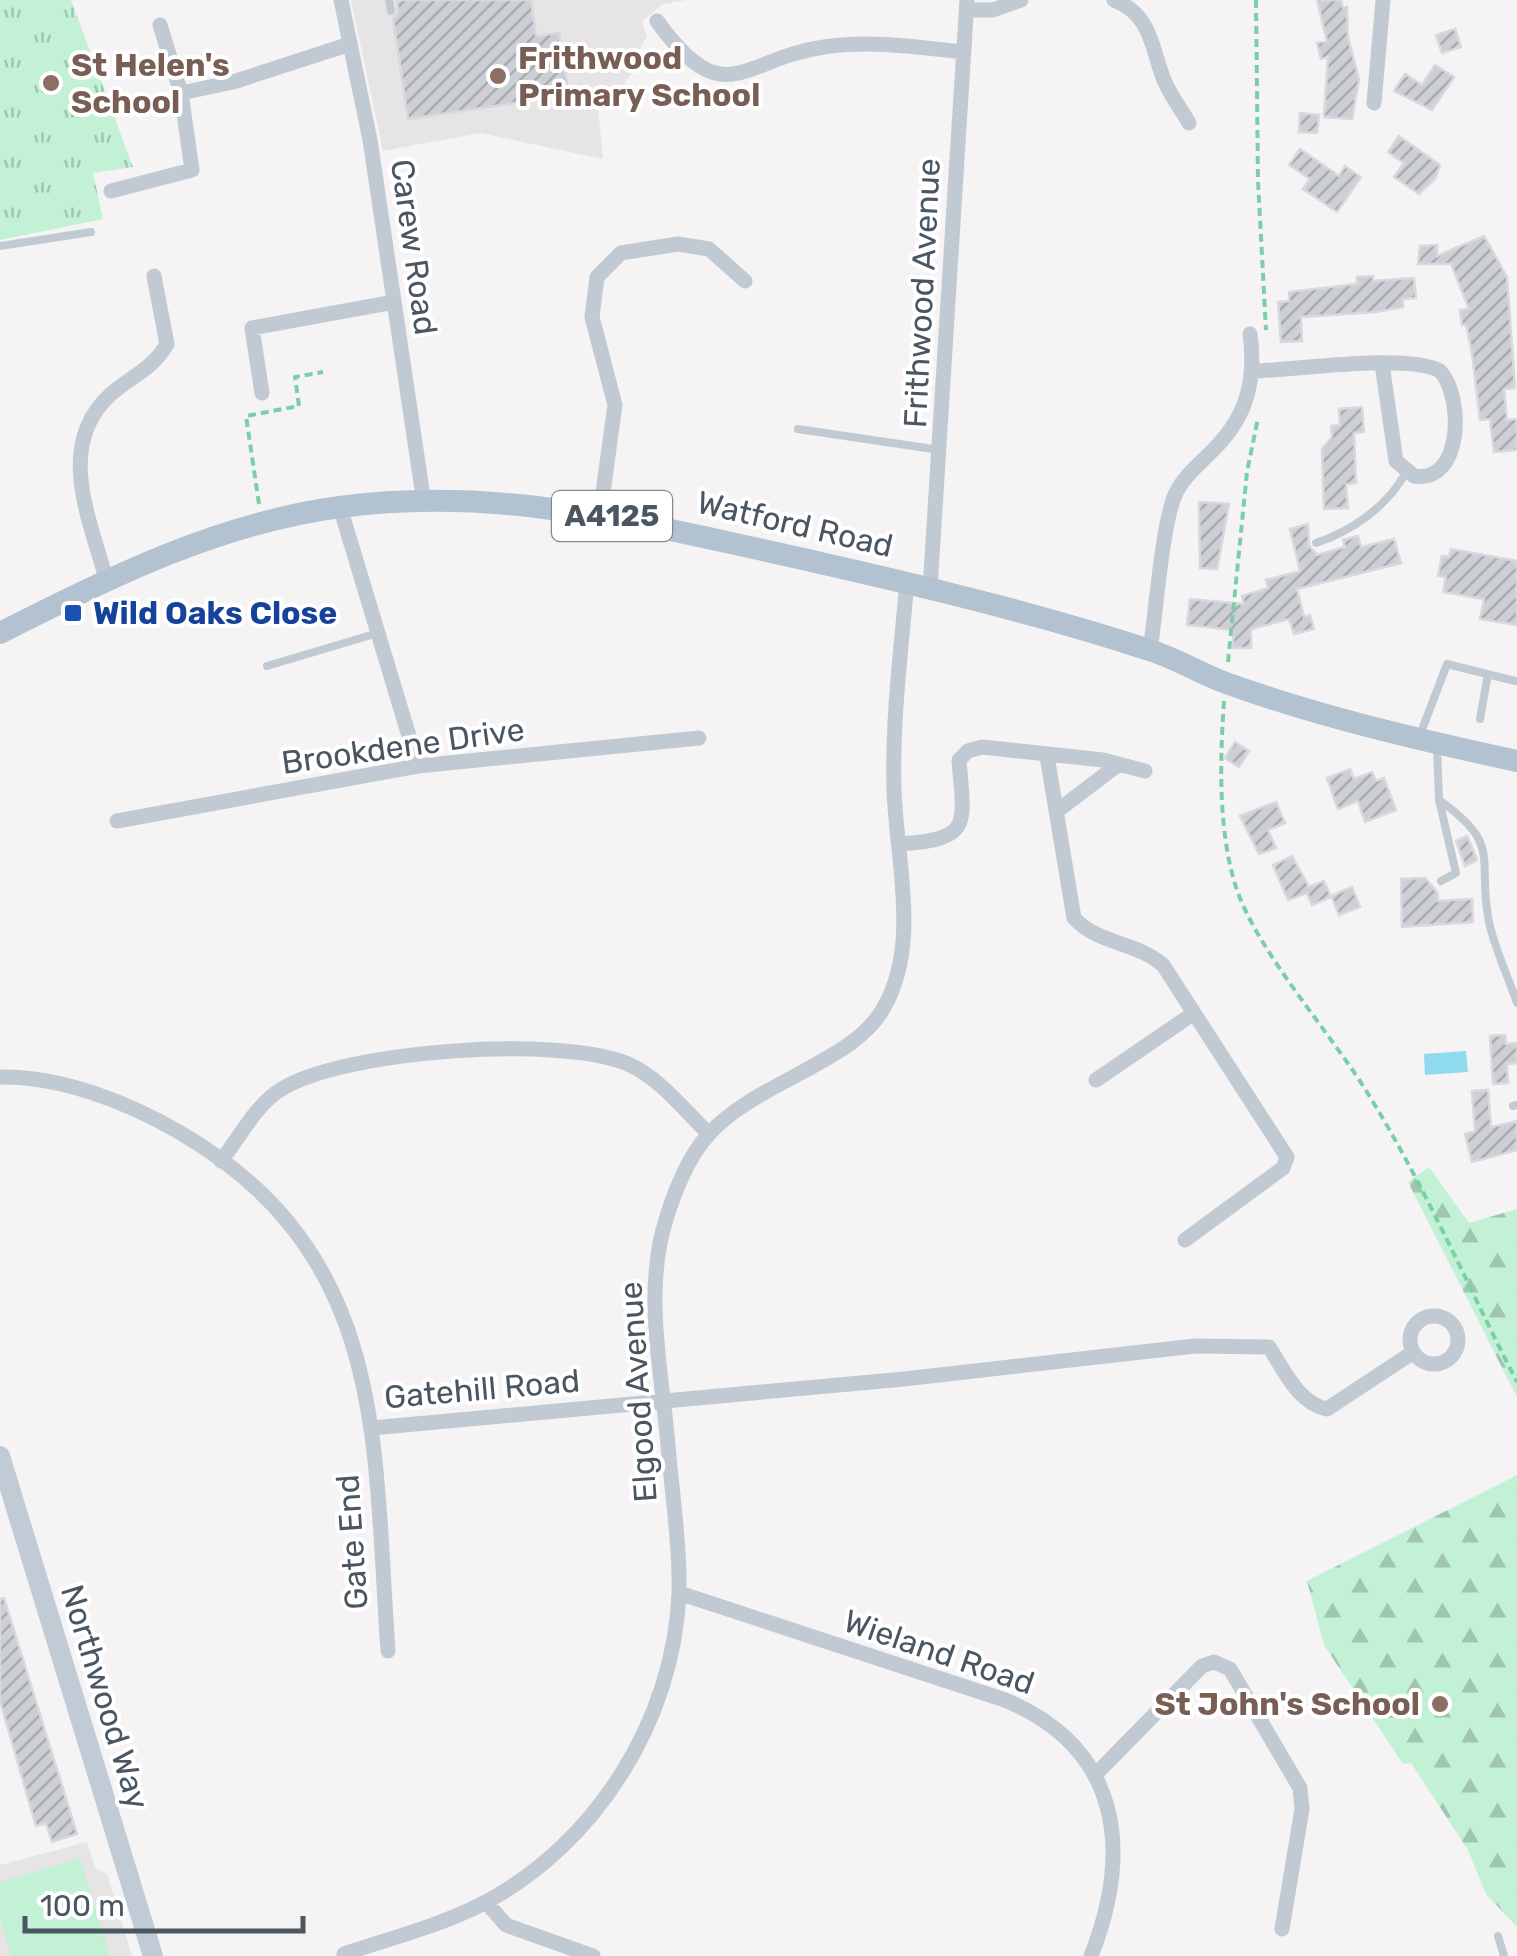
<svg xmlns="http://www.w3.org/2000/svg" width="1517" height="1956" viewBox="0 0 1517 1956" font-family="Rubik,sans-serif">
  <defs>
    <pattern id="grass-tufts" width="24" height="20" patternUnits="userSpaceOnUse" patternTransform="scale(2.5)"><rect width="24" height="20" fill="#c3f1d5"/><path d="M3 7l-1-3M5 7V3M7 7l1-3M15 17l-1-3M17 17v-4M19 17l1-3" fill="none" stroke="#a0c6b0"/></pattern>
    <pattern id="forest-firs" width="22" height="20" patternUnits="userSpaceOnUse" patternTransform="scale(2.5)"><rect width="22" height="20" fill="#c3f1d5"/><path d="M5 1l3.5 6h-7zM16 11l3.5 6h-7z" fill="#a0c6b0"/></pattern>
    <pattern id="building-hatch" width="6" height="6" patternUnits="userSpaceOnUse" patternTransform="scale(2.5)"><rect width="6" height="6" fill="#cdcfd5"/><path d="M-1 1l2-2M0 6l6-6M5 7l2-2" fill="none" stroke="#a8abb0"/></pattern>
  </defs>
  <rect width="100%" height="100%" fill="#f5f3f3"/>
  <path fill="#e6e4e5" d="M351,0H686L663,4L642,21L647,36L638,52L639,64L620,89L597,99L603,159L480,133L383,151Z
    M87,1842L95,1868L107,1874L132,1956H0V1865Z"/>
  <path fill="url(#grass-tufts)" d="M0,0H71L133,167L93,173L103,219L0,240Z"/>
  <path fill="url(#forest-firs)" d="M1429,1167L1469,1223L1517,1209V1397L1408,1182Z
    M1517,1475V1927L1486,1894L1468,1850L1411,1763L1403,1764L1324,1645L1307,1581Z"/>
  <path fill="#c3f1d5" d="M80,1858L110,1956H11L0,1919V1882Z"/>
  <path fill="#90daee" d="M1466,1051L1468,1072L1425,1075L1424,1054Z"/>
  <path fill="url(#building-hatch)" stroke="#d7d9de" stroke-width="2.5" d="M397,0H531L536,36L559,33L569,95L408,119L393,18L398,13Z
    M1317,0H1341L1343,8L1347,7L1348,37L1359,80L1352,119L1324,117L1328,57L1321,59L1317,43L1327,41Z
    M1455,29L1461,47L1442,53L1436,35Z
    M1435,65L1454,77L1432,110L1394,91L1405,74L1422,85Z
    M1300,113L1319,115L1317,133L1299,132Z
    M1399,136L1440,165L1435,179L1419,194L1394,177L1404,163L1388,152Z
    M1300,149L1339,176L1345,166L1361,177L1337,212L1303,189L1310,179L1289,165Z
    M1484,236L1507,277L1515,388L1504,389L1507,420L1517,419V450L1494,452L1490,419L1480,420L1472,353L1466,325H1462L1460,310L1469,309L1451,264H1418L1420,246L1437,245V256Z
    M1373,276V281L1414,278L1416,298L1403,299V307L1376,312L1301,317L1302,341L1281,342L1278,302L1289,301V292L1357,284V277Z
    M1362,407L1364,432L1354,433L1356,483L1346,484L1348,508L1324,509L1322,449L1332,437L1331,426L1340,425L1339,409Z
    M1199,502L1229,504L1217,569L1200,568Z
    M1308,524L1309,545L1317,555L1345,547L1343,540L1358,536L1361,547L1394,539L1401,563L1297,589L1304,617L1310,615L1314,629L1294,634L1289,619L1251,629V648H1233V630L1187,625L1190,599L1244,604L1242,596L1268,588L1266,580L1300,571L1290,529Z
    M1451,549L1517,561V625L1480,619L1484,599L1443,592L1446,577L1438,576L1442,556L1449,557Z
    M1235,742L1249,751L1239,767L1225,758Z
    M1350,769L1354,779L1372,772L1376,781L1384,778L1396,810L1365,822L1358,801L1338,809L1327,778Z
    M1276,802L1285,823L1268,830L1276,848L1259,854L1240,816Z
    M1467,836L1477,860L1465,866L1456,841Z
    M1292,856L1309,887L1324,881L1331,897L1312,905L1307,893L1288,900L1273,865Z
    M1425,878L1438,893V901L1472,899L1473,922L1402,927L1401,879Z
    M1352,887L1360,907L1339,915L1331,896Z
    M1505,1035L1506,1044L1517,1043V1063L1507,1064L1508,1083L1493,1084L1490,1036Z
    M1488,1090L1491,1127L1517,1121V1150L1472,1162L1465,1134L1475,1131L1472,1091Z
    M4,1598L77,1834L52,1842L46,1823L36,1826L0,1701V1599Z"/>
  <g fill="none" stroke-linecap="round" stroke-linejoin="round">
    <path stroke="#7ad0a6" stroke-width="4" stroke-dasharray="8 5" stroke-linecap="butt" d="M1256,0L1258,181L1266,330
      M259,504L246,416L299,406L295,377L323,372
      M1228,662L1247,472L1258,418
      M1224,701C1220,759 1218,828 1235,884C1255,950 1333,1035 1370,1097C1426,1188 1468,1287 1517,1382"/>
    <path stroke="#c1cad2" stroke-width="8" d="M389,0L391,11
      M0,246L91,232
      M798,429L940,450
      M1316,543C1352,531 1388,506 1406,472
      M267,666L378,633
      M1480,719L1488,674
      M1420,735L1447,664L1515,681
      M1437,748L1439,800C1504,846 1476,857 1489,922C1495,950 1508,976 1517,1003
      M1439,800L1456,873L1441,881
      M1513,1106L1517,1105
      M1498,1936L1504,1956"/>
    <path stroke="#c1cad2" stroke-width="15" d="M341,0L370,140L424,503
      M1114,0C1152,15 1151,47 1164,80C1170,95 1181,109 1189,123
      M967,10H993L1021,0
      M657,21C725,115 741,59 824,47C871,40 916,47 963,52
      M160,25L181,93
      M1374,103L1383,0
      M111,191L192,170L181,93L233,82L350,44
      M1255,371C1297,370 1407,353 1440,371C1464,397 1463,484 1414,476L1396,461L1382,364
      M262,393L252,328L394,302
      M340,507L418,766
      M600,514L615,405L592,317L597,277L621,253L678,244L709,249L745,281
      M106,579C90,519 55,445 110,395C131,376 152,370 167,344L154,276
      M930,589L967,0
      M1150,650C1156,613 1162,525 1175,495C1183,476 1201,463 1215,448C1248,415 1256,378 1250,334
      M1047,756L1074,918C1099,945 1135,941 1163,965L1287,1157L1283,1168L1185,1240
      M1057,811L1119,764
      M117,821L418,766L699,738
      M900,844C973,839 964,825 959,760L968,751L982,747L1103,760L1145,771
      M0,1077C61,1076 127,1102 179,1132C389,1254 373,1441 388,1651
      M1096,1080L1194,1013
      M221,1161C239,1138 256,1105 280,1090C341,1050 561,1035 628,1064C660,1078 684,1110 709,1134
      M1410 1340a24 24 0 1 1 48 0a24 24 0 1 1-48 0Z
      M372,1428L904,1379L1195,1346L1269,1347C1284,1370 1298,1403 1327,1409L1412,1353
      M679,1593L1005,1700C1120,1748 1133,1849 1091,1956
      M1095,1775L1202,1666L1214,1662L1230,1669L1300,1788L1302,1809L1282,1929
      M486,1902L506,1925L593,1956
      M344,1954C391,1938 440,1926 484,1903C596,1844 674,1720 679,1593C680,1544 672,1494 668,1445C662,1374 645,1300 663,1230C671,1200 687,1157 709,1134C733,1107 775,1087 806,1070C835,1054 866,1038 883,1009C921,945 896,859 894,789C892,721 901,650 907,582"/>
    <path stroke="#c1cbd6" stroke-width="20" d="M0,1456L153,1956"/>
    <path stroke="#b3c2d1" stroke-width="22" d="M0,633C108,578 219,523 340,507C481,488 603,515 740,545C876,575 1013,606 1146,649C1174,657 1199,673 1226,683C1320,717 1420,740 1517,761"/>
  </g>
  <g fill="#8d6e63" stroke="#fff" stroke-width="4">
    <circle cx="498" cy="76" r="10"/>
    <circle cx="51" cy="83" r="10"/>
    <circle cx="1440" cy="1704" r="10"/>
  </g>
  <rect fill="#1a4fb4" stroke="#fff" stroke-width="4" x="63" y="603" width="20" height="20" rx="5"/>
  <g text-anchor="middle" stroke-width="8" stroke-linejoin="round" paint-order="stroke">
    <rect fill="#fff" stroke="#808990" stroke-width="2.5" x="552" y="491" width="120" height="50" rx="8"/>
    <g font-size="30" font-weight="bold" fill="#4a5661">
      <text x="612" y="526">A4125</text>
    </g>
    <g font-size="32" font-weight="bold" fill="#785e54" stroke="#fff" text-anchor="start">
      <text x="518" y="69">Frithwood<tspan x="518" dy="37">Primary School</tspan></text>
      <text x="71" y="76">St Helen's<tspan x="71" dy="37">School</tspan></text>
      <text x="1420" y="1715" text-anchor="end">St John's School</text>
    </g>
    <g font-size="32" fill="#4a5661" stroke="#fff">
      <text transform="translate(414 247) rotate(82)" y="11">Carew Road</text>
      <text transform="translate(922 293) rotate(-87)" y="11">Frithwood Avenue</text>
      <text transform="translate(795 524) rotate(13)" y="11">Watford Road</text>
      <text transform="translate(403 746) rotate(-8)" y="11">Brookdene Drive</text>
      <text transform="translate(482 1389) rotate(-5)" y="11">Gatehill Road</text>
      <text transform="translate(638 1392) rotate(-94)" y="11">Elgood Avenue</text>
      <text transform="translate(352 1542) rotate(-94)" y="11">Gate End</text>
      <text transform="translate(939 1652) rotate(19)" y="11">Wieland Road</text>
      <text transform="translate(105 1697) rotate(73)" y="11">Northwood Way</text>
    </g>
    <g font-size="32" font-weight="bold" fill="#164399" stroke="#fff" text-anchor="start">
      <text x="93" y="624">Wild Oaks Close</text>
    </g>
  </g>
  <path d="M25 1916v15h278v-15" fill="none" stroke="#4a5661" stroke-width="5"/>
  <text x="40" y="1916" font-size="30" fill="#4a5661" stroke="#ffffff" stroke-width="8" paint-order="stroke">100 m</text>
</svg>
